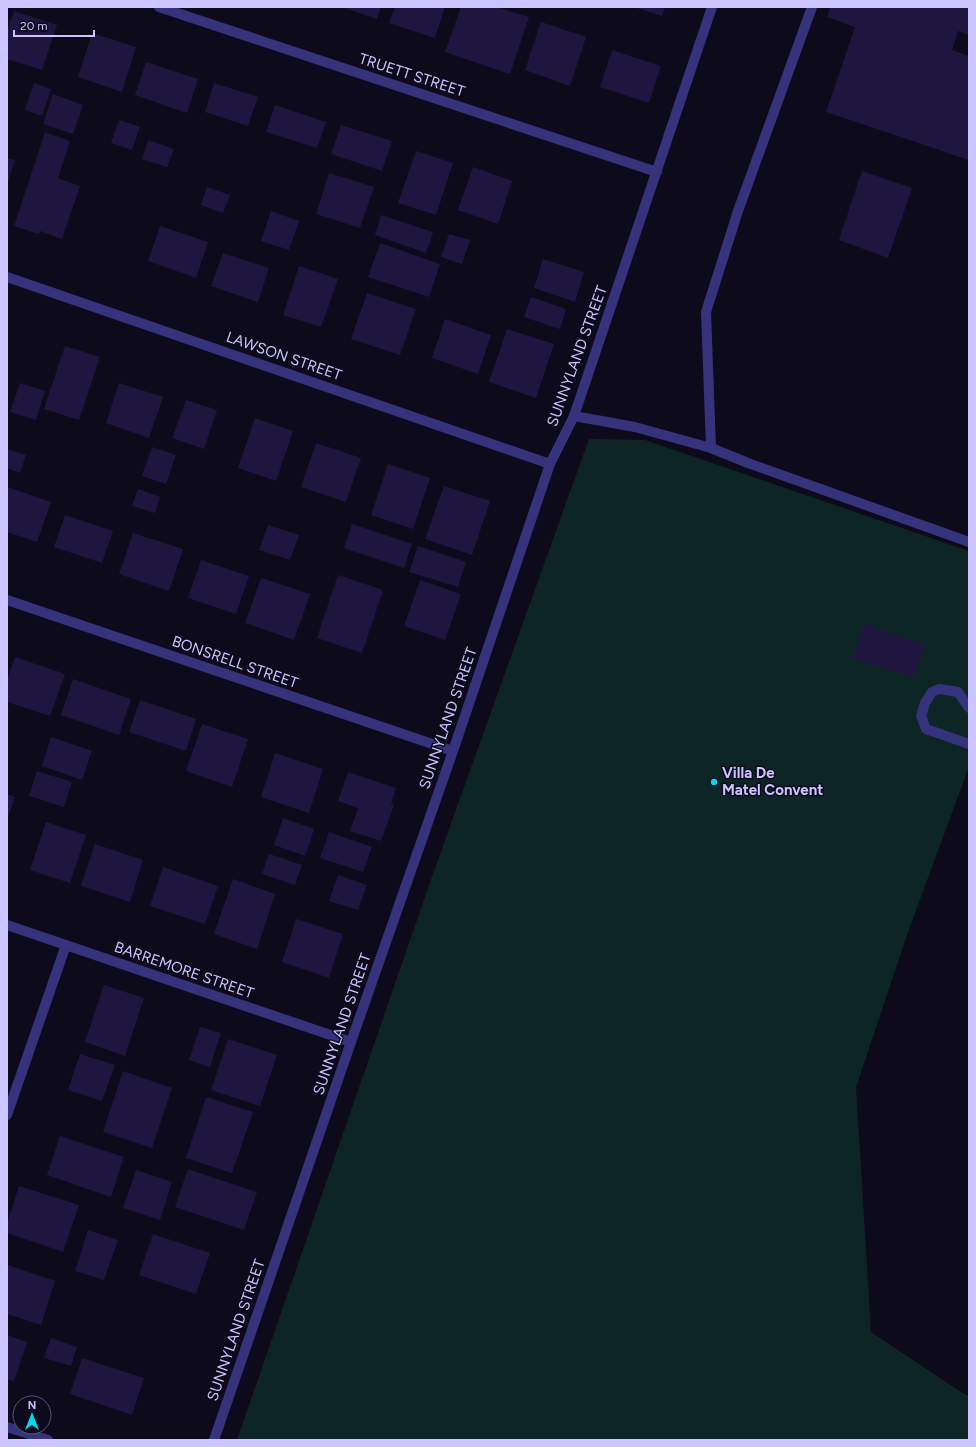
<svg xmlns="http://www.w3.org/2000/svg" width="976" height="1447" viewBox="0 0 976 1447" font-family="Figtree,sans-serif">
  <rect width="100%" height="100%" fill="#0d0a1c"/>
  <path fill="#0d2625" d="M589,439L645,440L969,551V767L909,929L856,1087L871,1332L964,1394L969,1396V1440H237L434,871Z"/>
  <path fill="#1e163e" d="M342,7H381L377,19Z
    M395,7H445L435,38L389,23Z
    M461,7H497L529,17L510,74L445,52Z
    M634,7H665L662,16Z
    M830,7H969V35L958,31L952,50L969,56V160L826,112L855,27L827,17Z
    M14,11L57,25L42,70L7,59V31Z
    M541,22L586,37L570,86L525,70Z
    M92,33L136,47L122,92L78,77Z
    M612,50L661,66L649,103L600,87Z
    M146,62L198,79L187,113L135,95Z
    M34,83L51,89L42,116L25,110Z
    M214,83L258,97L248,126L205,112Z
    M53,94L83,105L73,134L43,124Z
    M275,105L326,122L317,148L266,132Z
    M119,120L140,127L132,150L111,143Z
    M341,125L392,141L382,171L331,154Z
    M45,132L70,141L58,178L80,186L62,239L40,231L39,234L14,226Z
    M148,140L174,149L167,167L142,159Z
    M416,151L453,163L436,215L398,203Z
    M7,158L15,160L7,185Z
    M473,167L512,181L498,224L458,210Z
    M862,171L912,188L888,258L839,240Z
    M329,173L374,187L360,228L316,214Z
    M207,187L230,195L223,213L201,205Z
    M271,211L299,221L289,250L261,241Z
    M381,215L433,232L426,253L375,235Z
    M160,226L208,242L196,278L148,261Z
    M449,234L470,240L462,264L441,257Z
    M380,243L440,264L429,297L368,277Z
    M223,253L269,268L258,302L211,286Z
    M543,259L584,272L575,302L534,288Z
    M299,266L338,279L321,327L283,315Z
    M367,293L416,309L400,355L351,339Z
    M531,297L566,309L560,329L524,317Z
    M445,319L491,335L478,374L432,358Z
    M507,329L554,344L536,398L489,382Z
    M65,346L100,357L79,420L44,409Z
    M20,383L45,391L36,420L10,412Z
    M119,383L163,397L149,438L106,423Z
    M186,400L217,410L204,449L172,438Z
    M255,418L293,431L276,481L238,468Z
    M316,443L361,458L346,502L301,487Z
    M152,447L176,455L166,484L142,476Z
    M7,449L26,455L20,473L7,468Z
    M388,464L430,478L413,529L371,515Z
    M444,486L490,501L472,555L425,539Z
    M7,487L51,502L37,542L7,532Z
    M138,489L160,497L155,513L132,506Z
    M65,515L113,531L102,563L54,547Z
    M352,524L412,544L404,568L344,548Z
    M268,525L299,535L290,560L259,550Z
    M133,533L183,549L169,591L119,574Z
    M418,546L466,562L458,587L409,572Z
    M201,560L249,576L236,614L188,598Z
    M338,575L383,590L362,653L317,638Z
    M261,578L310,594L294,640L245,623Z
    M420,580L461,594L445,640L404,626Z
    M863,624L925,645L913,677L853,659Z
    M15,657L65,674L50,716L7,702V680Z
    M73,679L131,699L119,735L61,715Z
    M140,700L196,719L186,751L129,732Z
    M202,724L248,739L232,787L186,771Z
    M51,737L92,751L82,780L42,766Z
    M275,753L323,769L309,813L261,797Z
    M37,771L72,782L64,807L29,796Z
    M348,772L396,788L391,804L394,805L381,841L350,831L358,808L338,801Z
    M7,794L15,797L7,820Z
    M283,818L314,829L305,856L274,845Z
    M46,822L86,835L70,883L30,870Z
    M329,832L372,847L363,872L320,858Z
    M95,844L143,860L130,902L81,886Z
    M269,854L302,865L295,885L262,874Z
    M163,867L218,886L205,924L150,906Z
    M338,875L367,885L358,910L329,901Z
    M233,879L275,894L257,949L214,934Z
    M296,919L343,934L329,978L282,962Z
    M104,985L144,998L125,1056L85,1042Z
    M200,1027L221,1033L210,1067L189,1060Z
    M228,1039L277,1055L260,1106L211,1090Z
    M80,1054L115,1065L102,1101L68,1090Z
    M123,1071L172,1088L152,1148L103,1132Z
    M206,1097L253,1112L232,1173L186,1158Z
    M60,1136L124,1157L111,1197L47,1175Z
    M188,1169L257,1192L244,1230L175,1207Z
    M136,1170L172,1182L160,1220L123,1208Z
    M19,1186L79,1205L63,1252L7,1233V1223Z
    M88,1230L118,1240L104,1280L75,1271Z
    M153,1234L210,1253L196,1294L139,1275Z
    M8,1265L55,1281L41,1325L7,1314V1268Z
    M7,1335L27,1342L14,1381L7,1379Z
    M51,1338L77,1347L71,1366L44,1358Z
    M82,1358L144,1378L132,1415L70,1394Z"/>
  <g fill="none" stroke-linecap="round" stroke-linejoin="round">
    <path stroke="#36337d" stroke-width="10" d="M574,416L635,427L711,448L748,463L969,542
      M711,448L706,312L738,211L812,7
      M969,708L958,692L939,689L932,692L925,703L921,716L926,729L969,744"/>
    <path stroke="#36337d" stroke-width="10" d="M159,7L657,172
      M7,277L550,464
      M7,600L453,751
      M7,925L351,1042
      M7,1115L66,945
      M7,1427L48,1440
      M214,1440L351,1042L453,751L550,464L574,416L712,7"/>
  </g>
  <circle fill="#00d8f0" stroke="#0d0a1c" stroke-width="1.5" cx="714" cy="782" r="4"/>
  <g text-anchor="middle" stroke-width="3" stroke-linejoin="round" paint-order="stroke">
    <g font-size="15" fill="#ccc5ff" stroke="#0d0a1c">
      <text transform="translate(412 75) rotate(18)" y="5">TRUETT STREET</text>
      <text transform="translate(284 356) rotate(19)" y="5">LAWSON STREET</text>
      <text transform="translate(577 356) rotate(-70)" y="5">SUNNYLAND STREET</text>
      <text transform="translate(235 662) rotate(19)" y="5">BONSRELL STREET</text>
      <text transform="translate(448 718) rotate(-71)" y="5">SUNNYLAND STREET</text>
      <text transform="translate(184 970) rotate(19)" y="5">BARREMORE STREET</text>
      <text transform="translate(342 1024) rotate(-71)" y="5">SUNNYLAND STREET</text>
      <text transform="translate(236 1330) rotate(-71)" y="5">SUNNYLAND STREET</text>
    </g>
    <g font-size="15" font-weight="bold" fill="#ccc5ff" stroke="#0d0a1c" text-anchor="start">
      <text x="722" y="778">Villa De<tspan x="722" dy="17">Matel Convent</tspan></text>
    </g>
  </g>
  <rect width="976" height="1447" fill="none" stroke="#ccc5ff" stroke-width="16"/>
  <g transform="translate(32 1415)"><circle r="19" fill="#0d0a1c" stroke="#595577"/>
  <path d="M0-3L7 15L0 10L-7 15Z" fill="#00d8f0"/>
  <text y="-6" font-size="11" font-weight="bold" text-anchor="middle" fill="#ccc5ff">N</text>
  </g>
  <path d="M14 30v6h80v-6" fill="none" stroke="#ccc5ff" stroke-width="2"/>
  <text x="20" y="30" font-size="12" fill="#ccc5ff" stroke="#0d0a1c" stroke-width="3" paint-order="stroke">20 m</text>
</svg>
